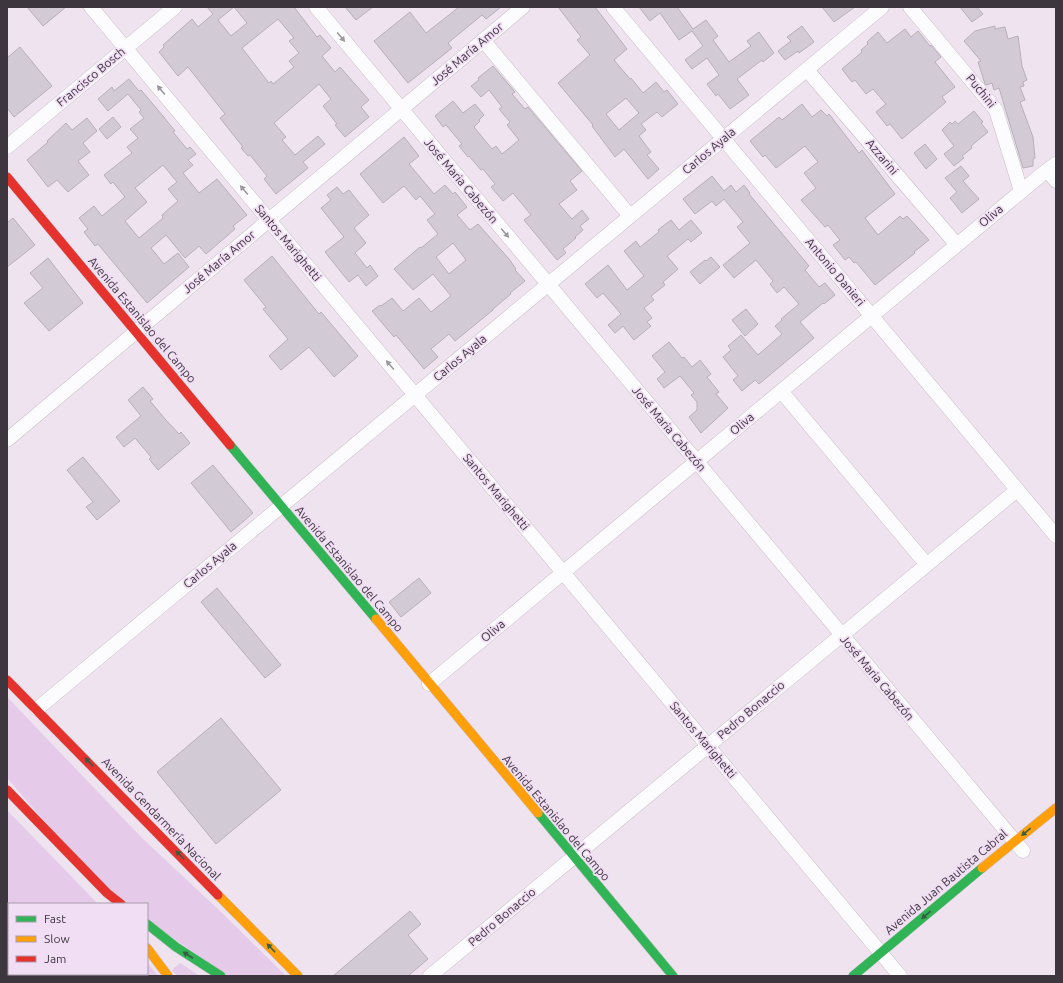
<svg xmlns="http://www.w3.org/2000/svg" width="1063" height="983" viewBox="0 0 1063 983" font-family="Ubuntu,sans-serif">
  <rect width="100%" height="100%" fill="#eee3ef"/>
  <path fill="#e5cae9" d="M7,697L141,837L221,912L286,976H228L147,920V904H123L107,893L7,778Z
    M7,810L98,904H9V908L7,906Z
    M147,962L158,976H75L73,974H147Z
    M180,963L200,976H177L172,970Z"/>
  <path fill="#d2cad4" stroke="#b8afb9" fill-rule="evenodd" d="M27,7H66L43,26Z
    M207,7H294L317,37L320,35L331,48L322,56L335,72L340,67L369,100L361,107L369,117L345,137L335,125L337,124L323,106L331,99L319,84L274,123L286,137L282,140L295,155L318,136L325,144L303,162L308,168L276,194L264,179L267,176L250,155L248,156L241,148L243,147L220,118L225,114L188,67L178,76L159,52L164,47L163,45L192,19L198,27L213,14ZM234,7L247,23L231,36L218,20ZM278,19L294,38L289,41L299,53L289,61L294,67L273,84L271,81L269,83L242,48Z
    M345,7H373L356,20Z
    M459,7H501L486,19L482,15L448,43L452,48L408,83L374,41L410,12L426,33Z
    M558,7H595L627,49L614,60L630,79L631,78L643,93L656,82L664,92L667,90L678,104L662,117L657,112L641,124L646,130L639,136L651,152L647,155L659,169L648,179L624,149L615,157L592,126L593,125L558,83L590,55L577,40L581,37ZM626,98L639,113L619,130L606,114Z
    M639,7H677L693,29L706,20L718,36L713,40L729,62L751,46L747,41L759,32L774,53L763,62L762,60L737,79L749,95L730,109L718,94L716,96L707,84L719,75L707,58L692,69L685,60L703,46L692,31L679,40L660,13L650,21Z
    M822,7H855L834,22Z
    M960,7H977L983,14L972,22Z
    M802,26L814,42L799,53L798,51L785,60L778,51L791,41L787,37Z
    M995,26V29L1005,27L1008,39L1018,36L1022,66L1027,80L1023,82L1024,86L1020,87L1025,100L1020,102L1033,137L1035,158L1033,159V166L1023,168L999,88L994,90L992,83L986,85L985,84L978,62L981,61L964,41L975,31Z
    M905,29L911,37L918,31L930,46L931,45L941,57L935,62L955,87L942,97L946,102L902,139L890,124L887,126L876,112L886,104L873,89L866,94L855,80L852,82L842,69L862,52L861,50L868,44L867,42L878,32L887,43Z
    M20,47L52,86L14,117L7,108V58Z
    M493,66L515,92L512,94L525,109L528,107L582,171L570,181L577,190L559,204L572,219L582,210L589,219L580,226L583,230L575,237L576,238L563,249L566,253L557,260L524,220L531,215L513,193L503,201L491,187L495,184L483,169L481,170L469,156L468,157L459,146L462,144L446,125L443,127L435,116L453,101L463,113L475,104L484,115L479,120L480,121L474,127L492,149L496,146L502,154L519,140L507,125L510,122L499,109L502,107L489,90L481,97L471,86L479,80L478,78Z
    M129,79L139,91L141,90L163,116L175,131L173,132L187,149L190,147L196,154L188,160L193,165L183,173L199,193L217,179L247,215L233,226L235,229L206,254L199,246L185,258L166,235L151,248L164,264L178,253L189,267L147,303L98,244L95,246L84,232L88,229L79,218L94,206L102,216L125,197L113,182L111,184L104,175L132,153L127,147L138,138L130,129L144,118L139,112L141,110L128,94L108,111L98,99L112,87L114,91ZM163,165L177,182L168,189L178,201L162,215L163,218L139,238L125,221L147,202L135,188Z
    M802,104L812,117L821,110L827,116L829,114L859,153L862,150L895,194L865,218L878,235L900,216L903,219L907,216L929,240L914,252L915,253L875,285L856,262L854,263L849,257L845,260L833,245L840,240L828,225L825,227L801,200L816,188L804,173L818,162L805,146L776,168L765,155L763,157L750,141L779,117L782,120Z
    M974,111L983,122L981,123L988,132L971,146L972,148L962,156L964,158L954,166L944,154L954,146L942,130L950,122L952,124L955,121L958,124Z
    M113,117L121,127L107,139L99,129Z
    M87,118L97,131L83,143L90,152L78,161L89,175L68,192L57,180L48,187L27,160L48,142L47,141L66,123L72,130Z
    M404,137L419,156L409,164L434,194L445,185L453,194L455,192L467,207L457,215L470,230L478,224L509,259L516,269L515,270L525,281L510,293L511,294L493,309V310L455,341L449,334L431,349L438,357L424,369L396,335L394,337L372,311L380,305L381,306L392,298L403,311L419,298L431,312L451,296L433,274L413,290L394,269L420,247L421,248L438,234L427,220L435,214L420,196L416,200L404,186L383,203L360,174ZM453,243L466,260L449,274L436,257Z
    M925,144L937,159L926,169L914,153Z
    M961,166L969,176L963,181L979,199L962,213L950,198L957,192L945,178Z
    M712,176L724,191L731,185L736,192L744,185L750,193L749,194L809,266L805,270L819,287L825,283L835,295L824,304L823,303L800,322L814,338L759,384L755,380L742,391L733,380L738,376L723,357L731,350L728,346L741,335L758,355L782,334L775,326L782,320L781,319L799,304L784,287L777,293L770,284L773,281L756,260L734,278L723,265L750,243L737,227L743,222L724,199L716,206L712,201L695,214L683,199Z
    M337,187L343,194L349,190L369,215L354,228L366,243L355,253L367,268L370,265L378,276L366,286L358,275L349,282L325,252L344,237L321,208L331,200L327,195Z
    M13,218L35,245L7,267V223Z
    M671,220L679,230L691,220L702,233L691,242L688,239L667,256L678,269L663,282L665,285L651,296L654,300L644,308L652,318L647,322L651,326L634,340L623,326L615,333L608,325L621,314L603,293L597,298L585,284L608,265L627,290L644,276L624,251L636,241L640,247L659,232L658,230Z
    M272,256L319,314L321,312L358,356L334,377L309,347L281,370L269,356L288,339L263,309L266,307L244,280Z
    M711,257L720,267L700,284L690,272L705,260L706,261Z
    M48,258L83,303L49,331L24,303L43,288L30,273Z
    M746,309L758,324L745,336L732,320Z
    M669,342L682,358L684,357L692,367L700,360L711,374L707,377L719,392L716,394L728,408L701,433L689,417L697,410V402L691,395L694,393L680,376L664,388L657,379L665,372L652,356Z
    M143,387L153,399L150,401L166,420L179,434L181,432L190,443L158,470L149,459L151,457L135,438L124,447L116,437L141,416L128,400Z
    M83,457L120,501L97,520L86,507L93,502L67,470Z
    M213,465L253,513L231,532L191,483Z
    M419,578L431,593L401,617L389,602Z
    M217,588L281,665L265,678L201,602Z
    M221,718L281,790L216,844L157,772Z
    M410,911L421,924L408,935L428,959L408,976H333Z"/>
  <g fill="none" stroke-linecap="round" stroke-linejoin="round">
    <defs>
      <path id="street" d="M91,7L900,976
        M316,7L1023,851
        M613,7L1056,536
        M910,7L996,110L1021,191
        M483,40L630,216
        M807,70L957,245
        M7,147L175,7
        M1048,171L1056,181
        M781,391L927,565
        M7,440L523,7
        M429,684L1041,175L1056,164
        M37,709L882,7
        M430,976L1017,490"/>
      <path id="fast" d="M230,445L376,619
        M538,813L673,976
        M7,916L9,918
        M147,924L176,947L221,976
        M853,976L982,868"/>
      <path id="slow" d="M376,619L538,813
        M982,868L1056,808
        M218,895L298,976
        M147,948L168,976"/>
      <path id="jam" d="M7,177L230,445
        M7,680L218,895
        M7,790L107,893L121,904
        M62,974L64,976"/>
    </defs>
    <use href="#street" stroke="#c9c0c9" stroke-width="15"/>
    <use href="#fast" stroke="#c9c0c9" stroke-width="10"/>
    <use href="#slow" stroke="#c9c0c9" stroke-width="10"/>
    <use href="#jam" stroke="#c9c0c9" stroke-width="10"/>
    <use href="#street" stroke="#fcfbfd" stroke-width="14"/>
    <use href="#fast" stroke="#30b455" stroke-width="9"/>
    <use href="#slow" stroke="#ff9f0a" stroke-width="9"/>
    <use href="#jam" stroke="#e5322d" stroke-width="9"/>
  </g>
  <defs><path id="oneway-solid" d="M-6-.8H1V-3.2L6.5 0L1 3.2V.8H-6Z"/></defs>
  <g fill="#9c989e">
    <use href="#oneway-solid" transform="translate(341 37) rotate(50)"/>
    <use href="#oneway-solid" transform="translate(161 90) rotate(-130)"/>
    <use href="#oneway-solid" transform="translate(244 190) rotate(-130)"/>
    <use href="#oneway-solid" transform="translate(505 233) rotate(50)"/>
    <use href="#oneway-solid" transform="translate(390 365) rotate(-130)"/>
  </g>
  <g fill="#395c45">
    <use href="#oneway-solid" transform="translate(89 762) rotate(-134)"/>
    <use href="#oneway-solid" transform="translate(1026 832) rotate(141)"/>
    <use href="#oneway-solid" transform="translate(180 855) rotate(-134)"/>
    <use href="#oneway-solid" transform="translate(926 915) rotate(140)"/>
    <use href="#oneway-solid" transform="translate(271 948) rotate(-134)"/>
    <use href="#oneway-solid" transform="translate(188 955) rotate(-147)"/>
  </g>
  <g text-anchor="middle" stroke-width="3.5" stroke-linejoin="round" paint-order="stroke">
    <g font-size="12" fill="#3d363e" stroke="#f1def4">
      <text transform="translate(467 54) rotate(-40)" y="4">José María Amor</text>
      <text transform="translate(91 77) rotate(-40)" y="4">Francisco Bosch</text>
      <text transform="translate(981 91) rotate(51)" y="4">Puchini</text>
      <text transform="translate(709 151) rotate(-40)" y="4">Carlos Ayala</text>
      <text transform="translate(882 157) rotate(50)" y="4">Azzarini</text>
      <text transform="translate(461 181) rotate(50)" y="4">José Maria Cabezón</text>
      <text transform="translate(991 216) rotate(-40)" y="4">Oliva</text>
      <text transform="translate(288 243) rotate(50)" y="4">Santos Marighetti</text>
      <text transform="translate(219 262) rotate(-40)" y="4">José María Amor</text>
      <text transform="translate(835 272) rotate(50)" y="4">Antonio Danieri</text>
      <text transform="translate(142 320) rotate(50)" y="4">Avenida Estanislao del Campo</text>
      <text transform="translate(460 358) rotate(-40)" y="4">Carlos Ayala</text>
      <text transform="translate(742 424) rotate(-40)" y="4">Oliva</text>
      <text transform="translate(669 429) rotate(50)" y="4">José Maria Cabezón</text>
      <text transform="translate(496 492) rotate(50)" y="4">Santos Marighetti</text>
      <text transform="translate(210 565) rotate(-40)" y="4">Carlos Ayala</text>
      <text transform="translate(349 569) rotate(50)" y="4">Avenida Estanislao del Campo</text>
      <text transform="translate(493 631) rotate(-40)" y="4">Oliva</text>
      <text transform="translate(877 678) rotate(50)" y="4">José Maria Cabezón</text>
      <text transform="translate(751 710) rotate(-40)" y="4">Pedro Bonaccio</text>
      <text transform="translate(703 740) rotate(50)" y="4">Santos Marighetti</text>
      <text transform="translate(556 818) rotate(50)" y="4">Avenida Estanislao del Campo</text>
      <text transform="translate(161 819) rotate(46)" y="4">Avenida Gendarmería Nacional</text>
      <text transform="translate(946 882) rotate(-40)" y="4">Avenida Juan Bautista Cabral</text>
      <text transform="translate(502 917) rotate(-40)" y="4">Pedro Bonaccio</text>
    </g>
  </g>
  <rect width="1063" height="983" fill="none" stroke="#3d363e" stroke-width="16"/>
  <rect x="8" y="903" width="140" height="72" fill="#f1def4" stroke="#a99bab"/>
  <rect x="16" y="916" width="20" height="6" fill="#30b455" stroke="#a99bab"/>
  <text x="44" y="923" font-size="12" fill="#3d363e">Fast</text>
  <rect x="16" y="936" width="20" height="6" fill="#ff9f0a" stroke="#a99bab"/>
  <text x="44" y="943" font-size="12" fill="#3d363e">Slow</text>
  <rect x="16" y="956" width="20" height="6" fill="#e5322d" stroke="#a99bab"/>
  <text x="44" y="963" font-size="12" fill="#3d363e">Jam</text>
</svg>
